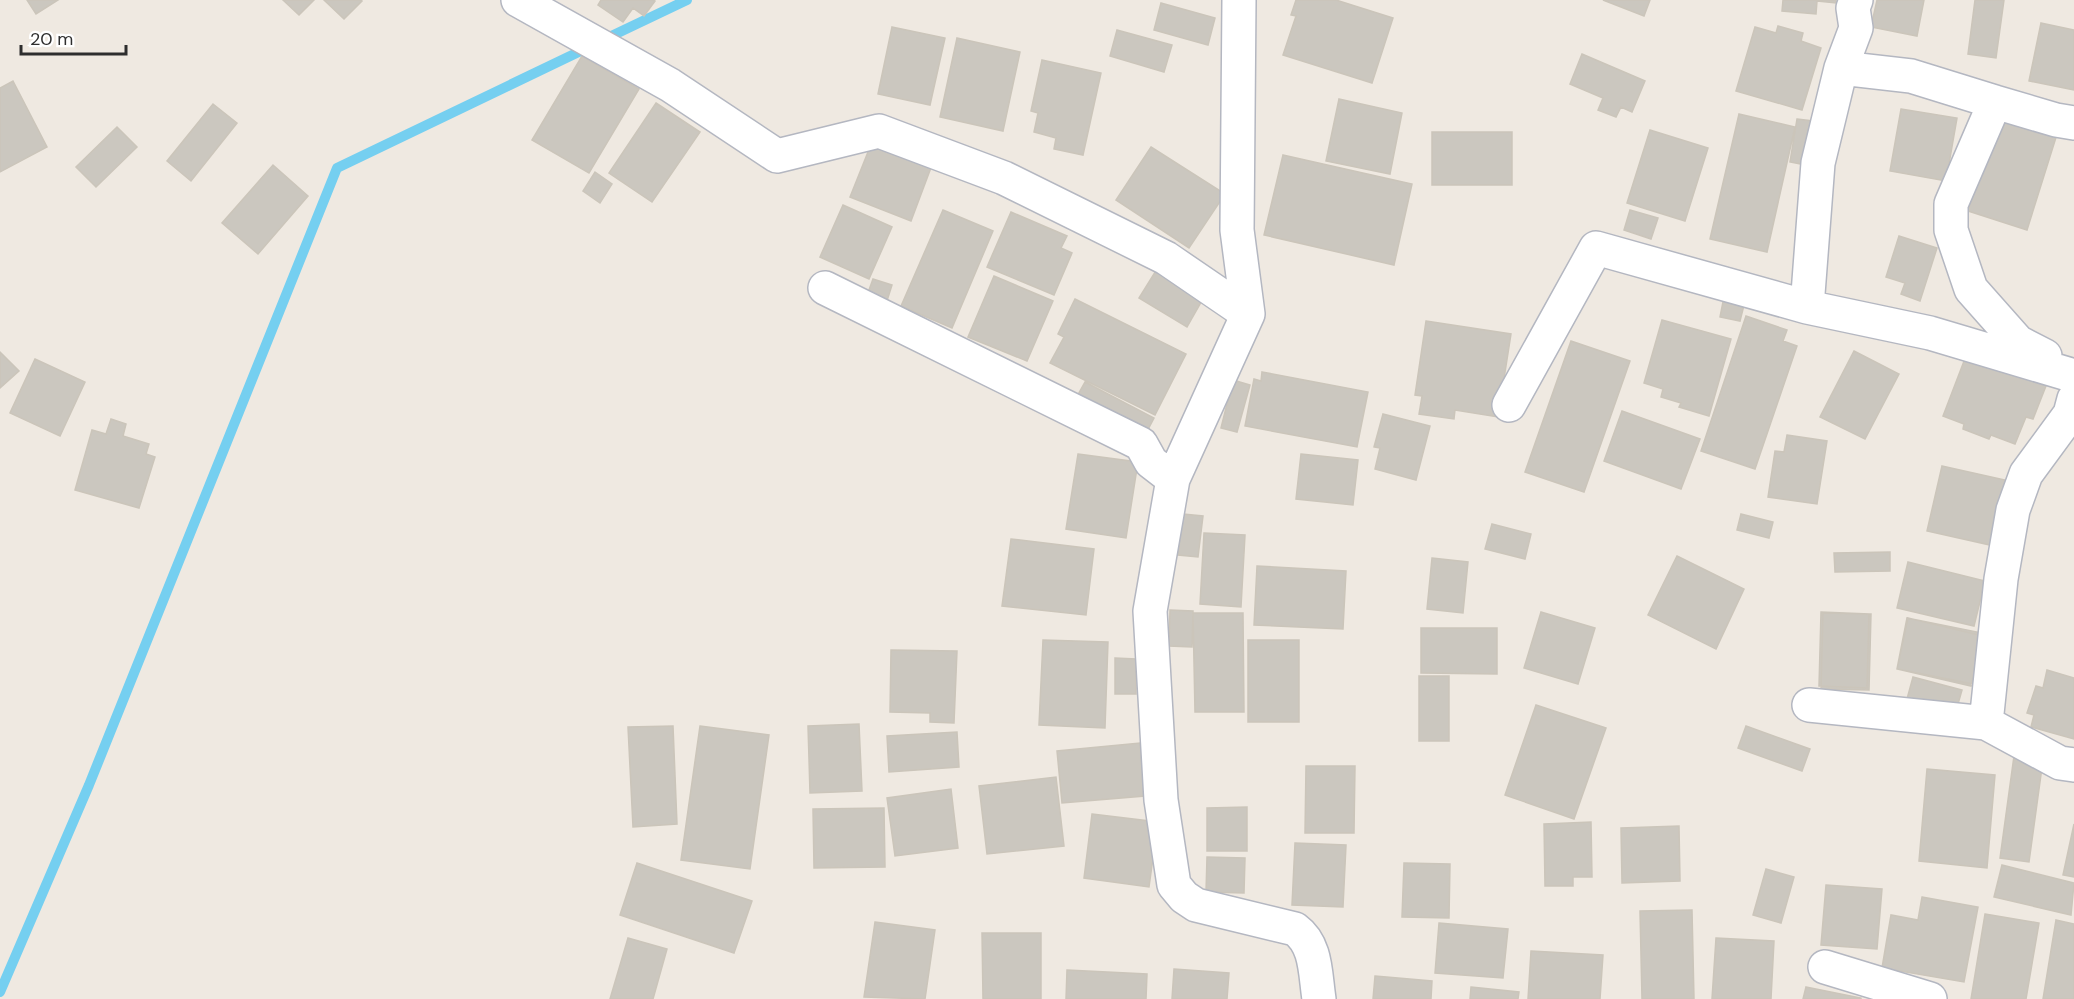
<svg xmlns="http://www.w3.org/2000/svg" width="2074" height="999" viewBox="0 0 2074 999" font-family="'DM Sans',sans-serif">
  <rect width="100%" height="100%" fill="#efe9e1"/>
  <g fill="none" stroke-linecap="round" stroke-linejoin="round">
    <path stroke="#75cff0" stroke-width="10" d="M603,40L687,0
      M0,992L89,785L337,168L589,47"/>
  </g>
  <path fill="#cbc7bf" stroke="#cbc5ba" stroke-width="1.5" d="M27,0H58L36,14Z
    M283,0H314L299,15Z
    M324,0H361L362,1L344,19Z
    M601,0H654L655,1L644,16L633,8L623,22L598,5Z
    M1296,0H1336L1393,18L1372,83L1283,55L1296,16L1291,15Z
    M1603,0H1650L1644,16Z
    M1783,0H1836V3L1817,1L1816,14L1782,11Z
    M1877,0H1924L1917,36L1871,27Z
    M1975,0H2004L1996,58L1968,54Z
    M1161,3L1215,18L1208,45L1154,30Z
    M2041,23L2074,30V90L2029,81Z
    M1778,26L1803,33L1801,41L1821,48L1802,110L1736,91L1755,27L1776,33Z
    M892,27L945,38L930,105L878,94Z
    M1117,30L1172,45L1164,72L1110,56Z
    M957,38L1020,52L1003,131L940,117Z
    M1582,54L1645,81L1632,112L1621,107L1616,117L1598,110L1603,98L1570,84Z
    M582,56L639,89L589,173L532,140Z
    M1042,60L1101,73L1083,155L1054,149L1056,138L1034,132L1038,113L1031,111Z
    M13,81L47,147L0,172V88Z
    M1339,99L1402,113L1390,174L1326,161Z
    M656,103L700,132L652,202L609,173Z
    M213,104L237,123L191,181L167,161Z
    M1901,109L1957,118L1946,181L1890,171Z
    M1998,113L2058,131L2027,230L1968,211Z
    M1739,114L1795,127L1767,252L1710,239Z
    M1797,119L1813,121L1806,165L1790,162Z
    M117,127L137,147L96,187L76,167Z
    M1650,130L1708,148L1685,221L1627,203Z
    M1432,132H1512V185H1432Z
    M872,142L932,165L911,221L850,197Z
    M1151,147L1225,194L1189,248L1116,200Z
    M1283,155L1412,184L1394,265L1264,235Z
    M273,165L308,196L258,254L222,223Z
    M595,172L612,184L600,203L583,191Z
    M843,205L892,227L869,279L820,257Z
    M943,210L993,231L952,328L901,306Z
    M1630,210L1658,218L1651,239L1624,230Z
    M1011,212L1067,236L1061,248L1072,253L1054,295L987,267Z
    M1899,236L1937,248L1920,301L1901,294L1905,283L1886,277Z
    M1157,269L1204,297L1187,327L1139,298Z
    M994,276L1053,301L1027,361L968,337Z
    M873,279L892,285L885,307L865,301Z
    M1724,297L1745,301L1740,321L1720,317Z
    M1075,299L1186,354L1155,415L1050,363L1064,337L1058,334Z
    M1746,316L1787,330L1783,341L1797,346L1755,469L1701,451Z
    M1662,320L1731,339L1709,416L1679,407L1681,403L1661,397L1663,389L1644,383Z
    M1426,321L1511,334L1498,417L1455,410L1454,419L1419,414L1422,396L1415,395Z
    M1571,341L1630,361L1584,492L1525,472Z
    M1854,351L1899,374L1865,439L1820,417Z
    M0,352L19,371L0,388Z
    M1966,356L2046,386L2033,419L2026,417L2015,444L1991,435L1989,439L1963,429L1964,424L1943,416Z
    M35,359L85,382L60,436L10,413Z
    M1262,372L1368,392L1357,447L1245,426L1254,379L1261,381Z
    M1233,380L1250,385L1237,432L1221,428Z
    M1085,382L1154,418L1144,437L1075,400Z
    M1622,411L1700,439L1681,489L1604,461Z
    M1383,414L1430,426L1416,480L1375,469L1380,448L1374,447Z
    M111,419L126,424L123,436L149,444L146,454L155,457L139,508L75,490L92,430L106,434Z
    M1787,435L1827,441L1817,504L1768,497L1775,451L1784,452Z
    M1078,454L1138,462L1126,538L1066,529Z
    M1301,454L1358,460L1353,505L1296,499Z
    M1942,466L2005,480L1990,545L1927,531Z
    M1183,514L1203,516L1198,557L1178,555Z
    M1741,514L1773,522L1769,538L1737,530Z
    M1492,524L1531,534L1525,559L1485,549Z
    M1204,533L1245,535L1241,607L1200,604Z
    M1011,539L1094,549L1086,615L1002,606Z
    M1890,552V571L1835,572L1834,553Z
    M1677,556L1744,589L1716,649L1648,615Z
    M1432,558L1468,562L1463,613L1427,609Z
    M1908,562L1985,581L1974,626L1897,608Z
    M1257,566L1346,571L1343,629L1254,625Z
    M1170,610L1193,611L1192,647L1169,646Z
    M1541,612L1595,628L1578,684L1524,668Z
    M1821,612L1869,614L1867,688L1819,686Z
    M1193,613H1243L1244,712H1195Z
    M1823,613L1871,614L1869,690L1821,689Z
    M1907,618L1982,633L1973,684L1897,669Z
    M1908,618L1983,636L1971,686L1897,669Z
    M1421,628H1497V674L1421,673Z
    M1043,640L1108,642L1105,728L1039,725Z
    M1248,640H1299V722H1248Z
    M891,650L957,651L954,723L930,722V713L890,712Z
    M1115,658L1136,659V694H1115Z
    M2047,670L2074,678V739L2031,727L2034,715L2027,713L2036,686L2043,688Z
    M1419,676H1449V741H1419Z
    M1913,677L1962,690L1956,711L1907,699Z
    M1536,705L1606,728L1574,819L1505,795Z
    M859,724L862,791L810,793L808,726Z
    M673,726L677,824L633,827L628,727Z
    M700,726L769,735L750,869L681,860Z
    M1746,726L1810,749L1802,771L1738,748Z
    M957,732L959,767L889,772L887,736Z
    M1140,743L1145,796L1062,803L1057,751Z
    M2014,756L2043,760L2029,862L2000,858Z
    M1306,766H1355L1354,833H1305Z
    M1927,769L1995,775L1987,868L1919,861Z
    M1056,777L1064,846L987,854L979,786Z
    M951,789L958,848L895,856L887,798Z
    M1247,807V851H1207V808Z
    M884,808L885,867L814,868L813,809Z
    M1092,814L1158,822L1149,887L1084,878Z
    M1591,822L1592,877H1573V886H1545L1544,824Z
    M2074,824V877L2063,875Z
    M1679,826L1680,881L1622,883L1621,828Z
    M1295,843L1346,845L1343,907L1292,905Z
    M1207,857L1245,858L1244,893L1206,892Z
    M637,863L752,901L734,953L620,915Z
    M1404,863L1450,864L1449,918L1402,917Z
    M2002,865L2074,883L2071,915L1994,897Z
    M1766,869L1794,877L1781,923L1753,915Z
    M1826,885L1882,889L1877,949L1821,945Z
    M1922,897L1978,907L1964,982L1882,968L1891,915L1918,920Z
    M1692,910L1694,999H1642L1640,911Z
    M1985,914L2039,923L2026,999H1971Z
    M2056,920L2074,924V999H2043Z
    M875,922L935,930L925,999L864,997Z
    M1439,923L1508,929L1503,978L1435,973Z
    M982,933H1041V999H983Z
    M628,938L667,949L653,999H610Z
    M1716,938L1774,941L1771,999H1712Z
    M1531,951L1603,955L1600,999H1528Z
    M1174,969L1229,973L1227,999H1172Z
    M1067,970L1147,974L1146,999H1066Z
    M1375,976L1432,981L1431,999H1373Z
    M1471,987L1519,992L1518,999H1470Z
    M1806,987L1861,998V999H1803Z"/>
  <g fill="none" stroke-linecap="round" stroke-linejoin="round">
    <defs>
      <path id="street" d="M518,0L670,85L777,156L879,131L1004,178L1166,258L1248,314L1173,479
        M1239,0L1237,230L1248,314
        M1856,0L1853,8L1856,28L1841,68L1818,163L1807,307L1930,333L2071,375
        M1841,68L1911,76L1995,102L1951,204V230L1971,289L2018,342L2045,356
        M1995,102L2056,120L2074,123
        M825,288L1141,444L1151,462L1173,479L1150,611L1161,800L1174,885L1184,897L1196,905L1295,929C1317,945 1315,974 1319,999
        M1509,405L1596,248L1807,307
        M1809,705L1986,723L2060,763L2074,765
        M1986,723L2001,579L2013,510L2026,474L2070,414L2074,399
        M1825,967L1930,999"/>
    </defs>
    <use href="#street" stroke="#b4b7c1" stroke-width="36"/>
    <use href="#street" stroke="#fff" stroke-width="33"/>
  </g>
  <path d="M21 45v9h105v-9" fill="none" stroke="#2e2e2e" stroke-width="3"/>
  <text x="30" y="45" font-size="18" fill="#2e2e2e" stroke="#ffffff" stroke-width="4.5" paint-order="stroke">20 m</text>
</svg>
